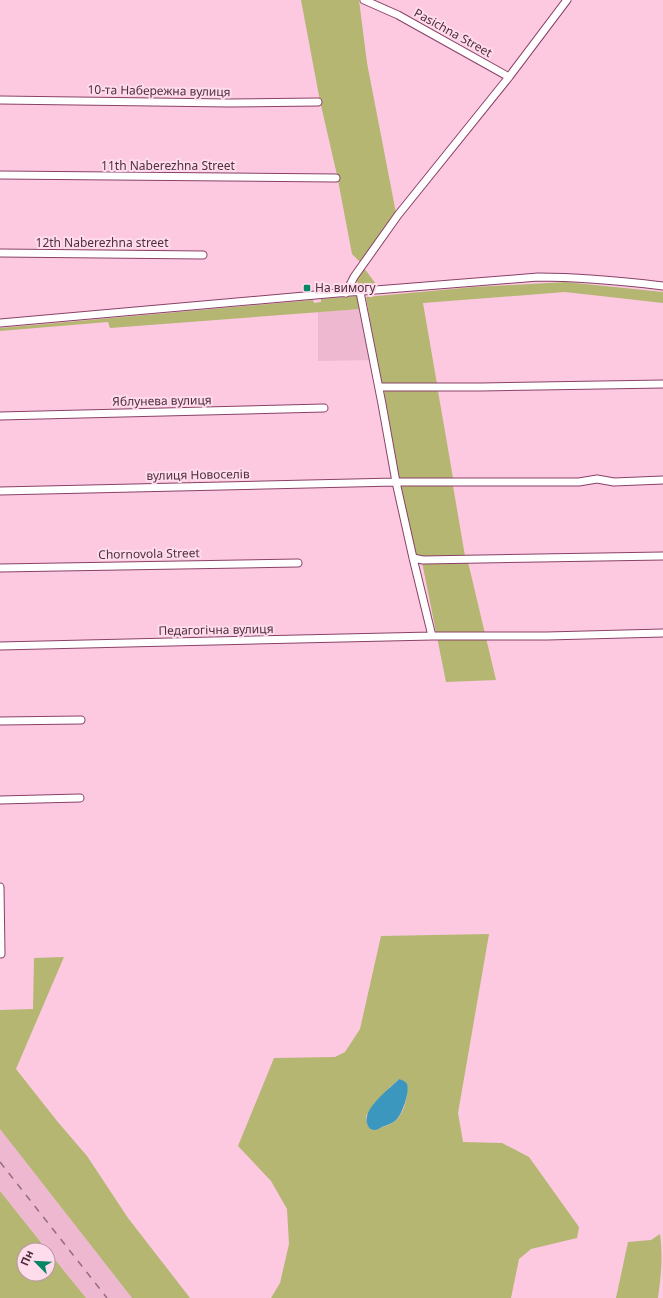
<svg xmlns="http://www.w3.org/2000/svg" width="663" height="1298" viewBox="0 0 663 1298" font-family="'Noto Sans',sans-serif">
  <rect width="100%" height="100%" fill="#fcc9e0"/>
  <path fill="#eeb8d1" d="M361,309L371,360L318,361V312Z
    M0,1129L132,1298H86L0,1191Z"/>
  <path fill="#b4b672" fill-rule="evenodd" d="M301,0H359L367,63L396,213L361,263L352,254L337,175L320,101Z
    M364,268L376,284L359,286L356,278Z
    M566,282L663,292V303L565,292L423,303L437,384H380L366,297L474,287Z
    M358,296L361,309L110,328L108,322L0,331V328L313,300L314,303L321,302V299Z
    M384,391H438L453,478L399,479Z
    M400,485L453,486L465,556L423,557L414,556Z
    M422,562H468L496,680L446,682Z
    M489,934L458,1113L463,1142L502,1143L529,1157L579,1227L577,1238L531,1249L519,1259L511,1298H271L280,1283L289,1244L287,1209L271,1181L238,1146L274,1058L335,1057L345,1052L360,1029L381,936ZM399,1079L407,1084C408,1095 405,1112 396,1120C393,1123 389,1125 385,1126C379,1128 376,1131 370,1129L367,1124L366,1116L389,1088Z
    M64,957L16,1069L57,1121L87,1156L128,1218L190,1298H132L0,1129V1010L33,1009L34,958Z
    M0,1191L47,1250H24V1274H48V1251L86,1298H0Z
    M660,1234C663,1258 661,1275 658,1298H616L628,1242L651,1240Z"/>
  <path fill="#3c97be" d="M399,1079C402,1080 405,1081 407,1084C410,1092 402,1115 396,1120C392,1124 386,1125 382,1127C377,1130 375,1131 370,1129C356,1112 389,1090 399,1079Z"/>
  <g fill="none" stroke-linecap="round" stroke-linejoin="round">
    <defs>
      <path id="minor" d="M364,0L398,15L509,77
        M0,100L229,103L318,102
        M0,175L336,178
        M0,253L203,255
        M360,292L382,404L396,482L413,558L432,636
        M346,293L354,277L398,215L509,77L567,0
        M0,323L338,293L538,277C580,277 621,281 663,286
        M379,387H481L663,384
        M0,416L324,408
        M0,491L396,482H579L597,479L614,482L663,480
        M413,558L423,560L663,556
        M0,568L298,563
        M0,646L432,636H547L663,633
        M0,721L81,720
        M0,800L80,798
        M0,887L1,954"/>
    </defs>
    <use href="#minor" stroke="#8a4167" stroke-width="9"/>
    <use href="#minor" stroke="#fff" stroke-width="7"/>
    <path stroke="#956d80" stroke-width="1.5" stroke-dasharray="7 7" stroke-linecap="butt" d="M0,1162L107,1298"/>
  </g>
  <rect fill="#068567" stroke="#ffdceb" stroke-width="1.5" x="303" y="284" width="8" height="8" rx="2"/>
  <g text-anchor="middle" stroke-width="4" stroke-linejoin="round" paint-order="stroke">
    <g font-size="12" fill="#502e3f" stroke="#ffdceb">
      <text transform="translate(453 33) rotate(29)" y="4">Pasichna Street</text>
      <text transform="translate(159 91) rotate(1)" y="4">10-та Набережна вулиця</text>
      <text x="168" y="170">11th Naberezhna Street</text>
      <text x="102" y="247">12th Naberezhna street</text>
      <text transform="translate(162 401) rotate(-1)" y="4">Яблунева вулиця</text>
      <text transform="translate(198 475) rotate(-1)" y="4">вулиця Новоселів</text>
      <text transform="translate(149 554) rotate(-1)" y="4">Chornovola Street</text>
      <text transform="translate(216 630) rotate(-1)" y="4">Педагогічна вулиця</text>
    </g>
    <g font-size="12" fill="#502e3f" stroke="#ffdceb" text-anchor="start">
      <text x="315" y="292">На вимогу</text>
    </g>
  </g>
  <g transform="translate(36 1262) rotate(294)"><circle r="19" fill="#ffdceb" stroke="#b996a6"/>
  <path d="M0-3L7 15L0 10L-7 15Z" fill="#068567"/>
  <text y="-6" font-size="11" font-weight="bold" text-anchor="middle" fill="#502e3f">Пн</text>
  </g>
</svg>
